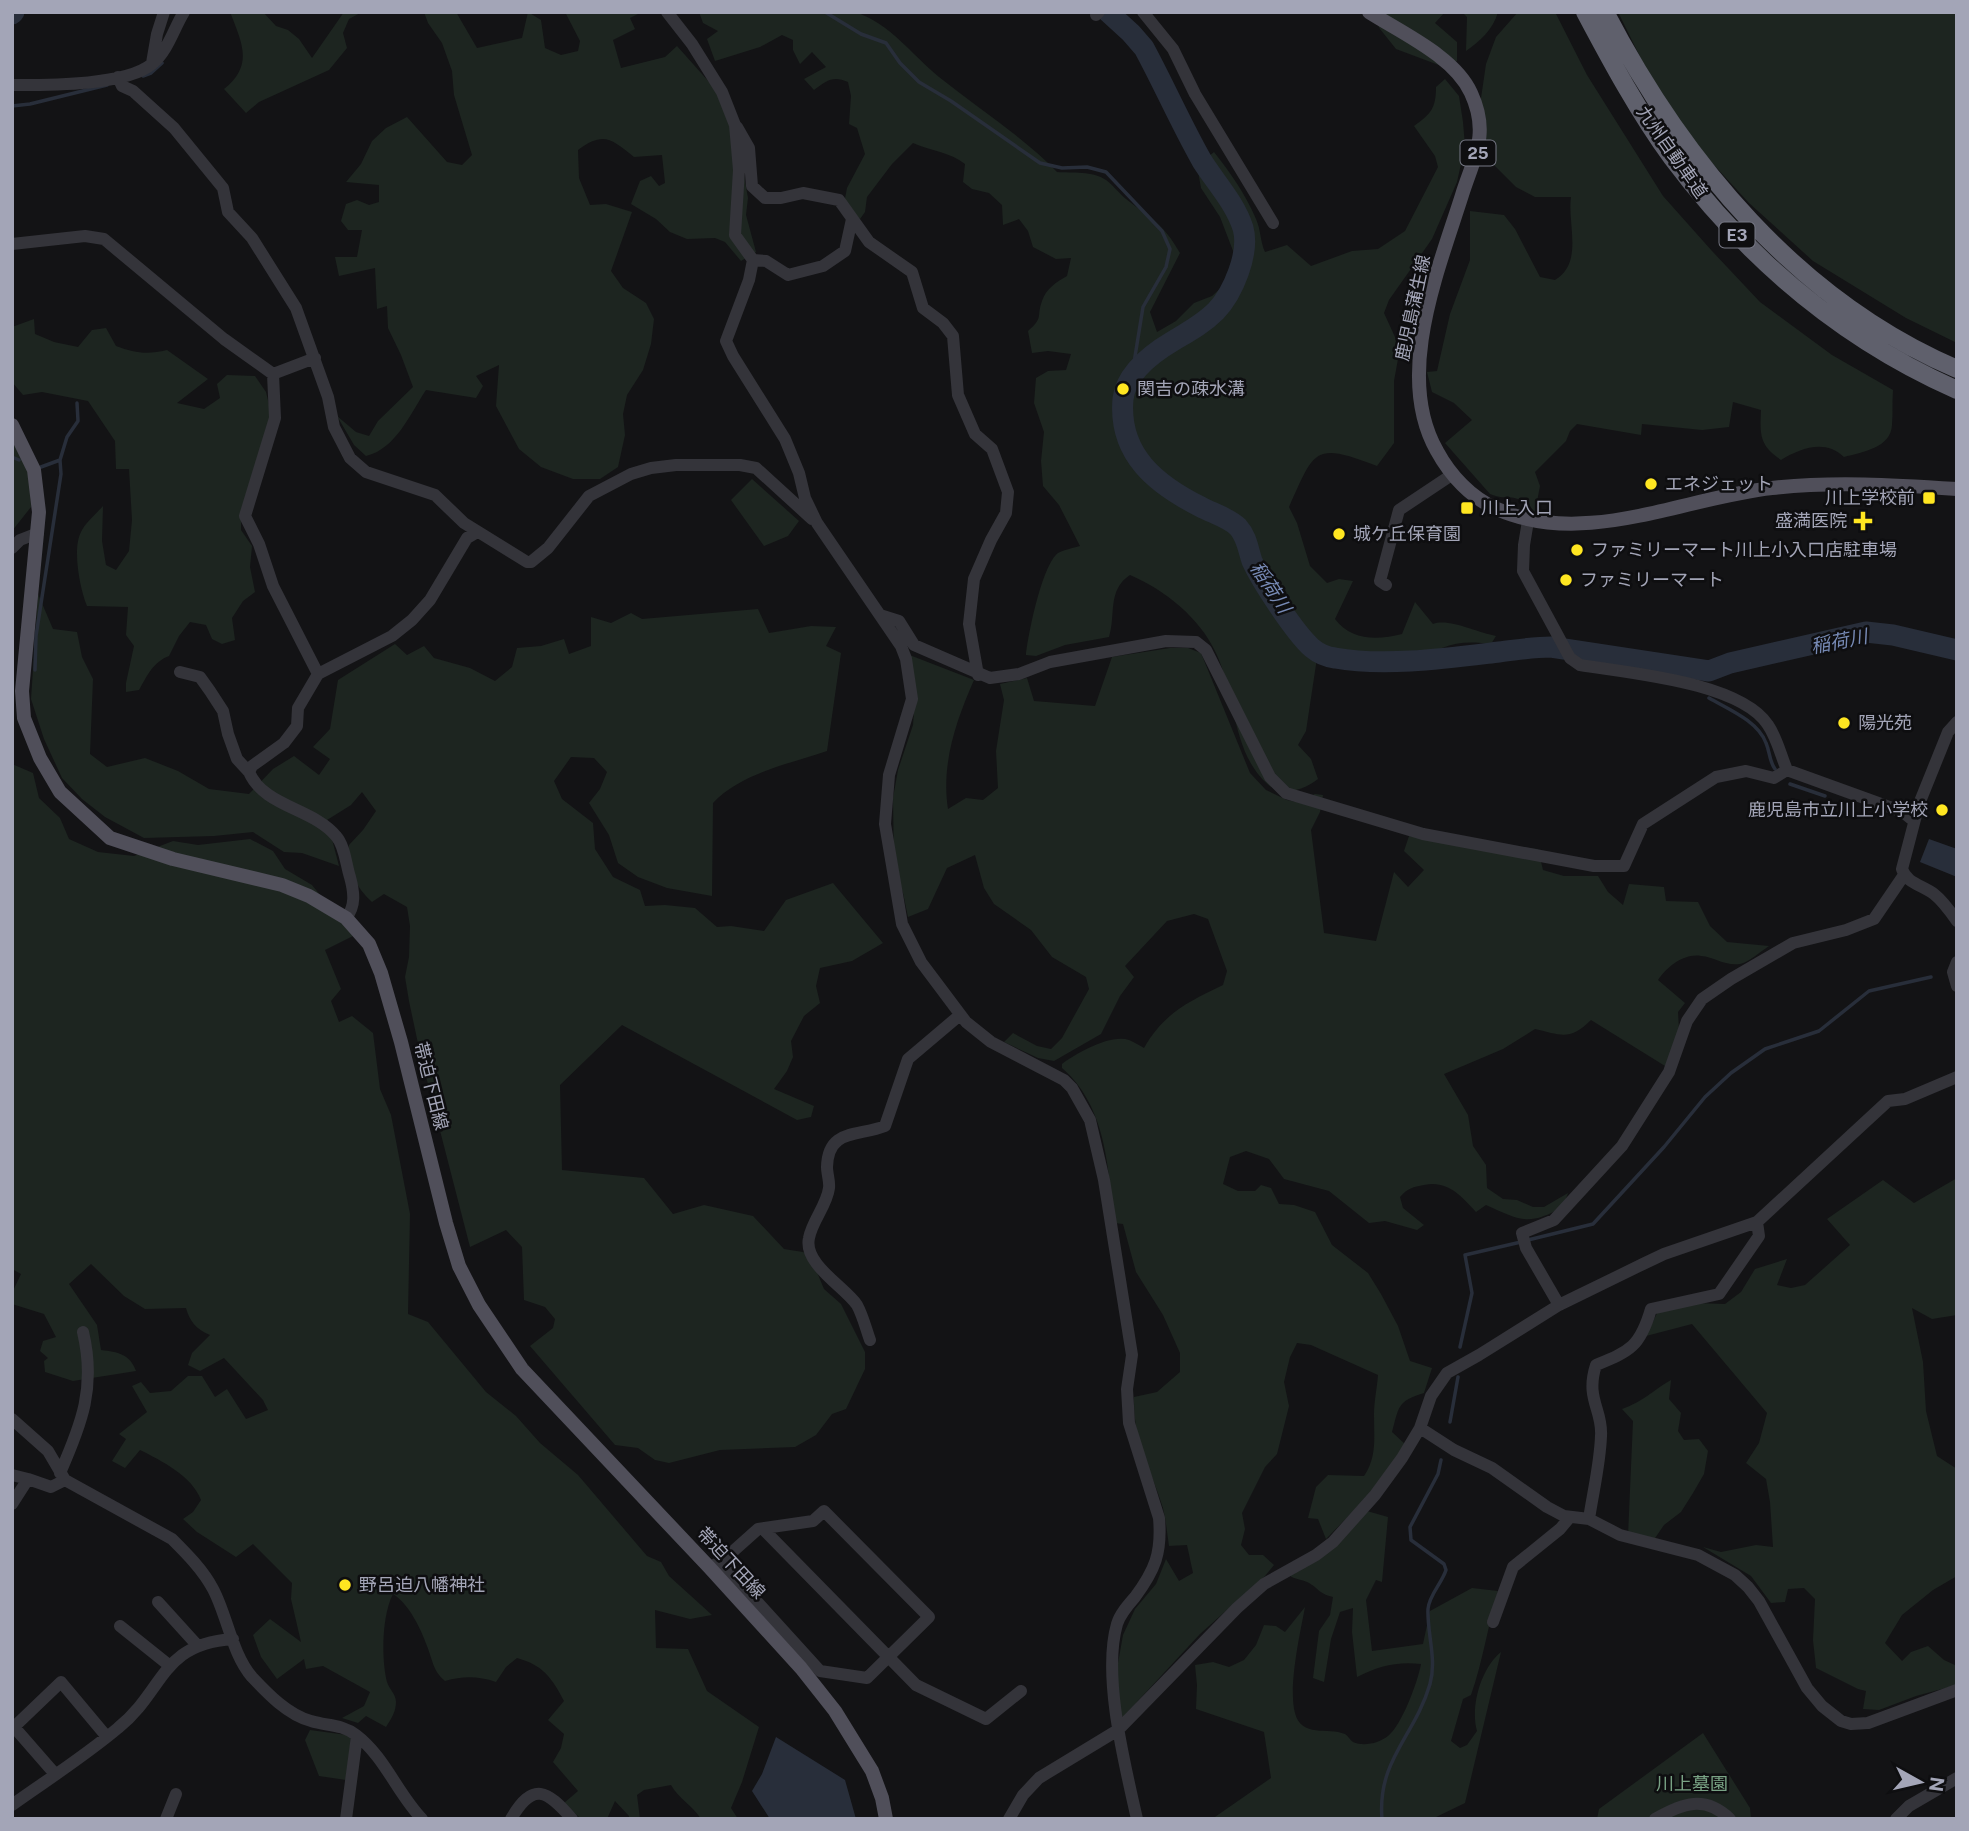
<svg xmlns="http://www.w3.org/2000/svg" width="1969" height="1831" viewBox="0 0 1969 1831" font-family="'Public Sans','Noto Sans JP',sans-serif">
  <rect width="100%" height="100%" fill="#131315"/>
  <path fill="#1d2520" d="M230,12H263L276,26L288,30L299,39L312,58L344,12H362L349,19L343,33L347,48L329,70L259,102L246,113L224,89C254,65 242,43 230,12Z
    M424,12H456L477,48L522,38L528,12L541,20L545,48L561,55L578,51L580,41L565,12H642L630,18L635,29L613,40L621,68L665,57L677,46L718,92L741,159L748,198L746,215L756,252L741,261L725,242L715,238L687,239L670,232L656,219L631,204L640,181L651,176L659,186L665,183L662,155L634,157C611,139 604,131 578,150L579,178L590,205L606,204L632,212L611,271L623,288L646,303L654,319L651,344L643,370L627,395L623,414L625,435L618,467L600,479H573L541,467L519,449L496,406L499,365L476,376L483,386L476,398L426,390C410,414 396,449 366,456L354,445L337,416L356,432L369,436L378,421L413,387L401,355L388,328L387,306L377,309L375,268L339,276L335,257H357L362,230H348L341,221L346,204L357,200L369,205L379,202V185L346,182L361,164L372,141L386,128L407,117L447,162L462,165L472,155L454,95L452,71L442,43L428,23Z
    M699,12H855C891,24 911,54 939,77C979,109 1022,136 1057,172C1072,173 1093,171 1106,180C1113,185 1119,193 1126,199C1151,219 1163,223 1180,253L1150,312L1157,332L1176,321L1194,303L1212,296L1226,283L1235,256L1220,217L1201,188L1197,166L1214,152C1230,172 1246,195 1256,219C1261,230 1260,241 1265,252L1287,245L1311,266L1352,251L1378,249L1405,231L1438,167L1435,156L1414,126C1431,114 1436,108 1436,87L1445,79L1459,96L1463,122L1465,146L1457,182L1432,239L1389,300L1384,313L1400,348L1394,381V443L1377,466C1314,442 1315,449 1289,507L1297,523L1310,566L1327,583L1339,579L1353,581L1335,619C1351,641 1378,640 1402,634L1415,602L1433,624C1449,618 1478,633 1496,636L1491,644C1475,642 1458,641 1442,648C1431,653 1421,665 1409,667C1387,672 1337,668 1317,658L1306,731L1298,745L1311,759L1318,779C1307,788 1296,790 1282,794C1230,766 1239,701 1216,653C1200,618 1165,590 1130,575C1107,590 1116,615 1109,637L1065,645L1036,656L1026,655C1028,635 1042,565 1058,553C1063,550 1073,548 1080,546L1059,505L1043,486L1041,461L1044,432L1034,403L1036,378L1048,371L1066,370L1071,354L1048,351L1032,353L1028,331C1044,317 1036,318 1042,301C1046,288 1057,282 1067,276L1071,258L1056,259L1033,247L1028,231L1019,219L1003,225L1002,205L989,193L972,189L963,182L965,164C950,152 931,151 913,143L892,164L867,197L865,212L860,219L844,204L847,188L865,154L857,128L849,124L851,96L848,82C833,75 826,81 814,90L804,79L826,67L812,52L800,64L793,50V40L782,35L760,47L715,61L707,39L718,31L703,23Z
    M1371,12H1445L1435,23L1457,42V61L1444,67L1396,49L1380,29Z
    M1462,12H1498C1493,30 1480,41 1466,51L1467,17Z
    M1518,12H1555L1587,75L1663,196L1712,251L1760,302L1832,355L1893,390C1892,402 1893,413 1892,425C1891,448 1862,452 1844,457C1825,439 1801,448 1781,460C1759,445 1760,435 1761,410L1733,402L1729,427L1702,430L1642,424L1641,435L1577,424L1570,431L1566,441L1535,472L1540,486L1535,512C1512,489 1513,503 1490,494L1445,443L1472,420L1454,403L1432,392L1427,372L1437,371L1450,314L1470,260V211L1504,215L1515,229L1540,277L1555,280C1584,263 1567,223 1571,197H1535L1516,187L1493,164L1485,145L1480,105L1486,64L1496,37Z
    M1618,12H1957V343L1906,318L1813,261L1749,203L1692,141L1653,83Z
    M34,319L35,334L54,342L78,347L92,330L106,328L116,346C135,353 147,355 167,350L208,379L177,403L204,409L220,398L217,384L227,375L255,376L266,392L271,413L241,511V530L252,546L250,567L255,592L243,601L232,618L235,640L222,644L212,639L206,625L190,622L179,636L169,656C153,662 147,676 139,690L126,692V683L134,646L126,635L128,607L87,606C80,589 72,549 81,532C85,523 96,514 103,506L102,541L106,565L116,570L129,551L132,520L129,469H116L115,441L88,401L42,392L23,395L12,382V327Z
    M12,438L29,469L31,507L12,531Z
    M752,479L799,521L788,536L764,546L731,500Z
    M38,594L53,629L77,632L82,657L93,679L90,754L107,767L145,758L178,771L209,789L249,794L273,769L294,756L319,775L330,759L313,747L330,729L338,680L395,644L407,655L424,646L434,658L470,668L495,681L512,667L517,648L541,646L564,639L569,654L591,646V617L611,623L631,613L642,619L758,609L769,633L811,626L836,627L826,646L841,653L827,751C789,764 741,773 713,803L712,896L667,888L638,877L618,863L609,835L589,803L600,789L607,772L594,758L571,757L554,781L562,799L593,823L595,849L613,877L640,890L645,906L665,905L695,908L717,927L731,926L764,931L786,900L833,883L883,943L852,961L820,968L816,986L820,1003L804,1016L791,1041L793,1057L787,1071L774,1089L814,1106L811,1117L797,1120L622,1025L560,1085L562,1170L644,1178L673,1214L704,1205L753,1216L784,1249L809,1253L824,1289L841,1304L865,1352V1369L846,1409L832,1414L816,1435L795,1447L720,1450L669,1463L655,1460L638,1448L615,1445L530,1346L553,1328L555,1319L545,1307L524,1300L522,1247L506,1230L470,1247L420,1053L409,1001L405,977L409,957L410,926L407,907L384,894L372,902C354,885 347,869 349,845L363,830L376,811L362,792L351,805L327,820L339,866L302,853L284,852L253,832L214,836L144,838L105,817L82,799L62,778L44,739L31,699Z
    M1170,648H1188L1201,653L1250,773L1266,790L1287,800L1296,802L1315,794L1323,795L1320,812L1311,830L1324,933L1376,941L1394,872L1408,887L1424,870L1404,851L1409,836L1538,849L1543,870L1564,876H1598L1608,892L1623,905L1629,884L1664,887L1666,901L1698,902L1710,926L1727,942L1769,946C1760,952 1749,962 1740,964C1724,966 1715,957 1701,956C1684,953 1667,967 1658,980L1685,1003L1678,1012L1680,1046L1665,1066L1591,1020C1570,1041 1561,1035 1535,1029L1503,1049L1444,1074L1468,1115L1473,1146L1486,1165L1487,1188L1503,1199L1517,1200L1533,1207H1544L1568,1193L1563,1207C1528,1226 1522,1221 1486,1205L1476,1212C1461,1196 1448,1180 1424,1185C1413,1187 1408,1188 1400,1197L1403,1208L1424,1225L1417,1230L1385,1221L1369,1223L1329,1191L1284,1179L1269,1159L1246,1151L1230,1157L1223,1184L1238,1191H1255L1261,1185L1271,1188L1279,1204L1294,1205L1315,1212L1332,1245L1368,1273L1381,1294L1398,1326L1410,1361L1432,1368L1424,1393C1397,1401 1399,1407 1392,1432L1406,1445L1383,1481L1326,1539L1318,1519L1308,1518L1316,1487L1328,1475L1364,1476C1377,1457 1374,1438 1374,1415C1374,1402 1377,1388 1378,1375L1311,1345L1297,1343L1290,1357L1284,1382L1289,1406L1277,1454L1265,1467L1242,1513L1245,1529L1241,1545L1249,1555H1263L1274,1565L1265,1576L1200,1634L1123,1717L1117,1711L1115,1680L1123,1635L1135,1609L1156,1584L1166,1559L1179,1581L1193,1573L1187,1545L1169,1546C1167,1533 1166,1520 1163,1508C1150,1466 1133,1443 1134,1397L1157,1392L1180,1372V1353L1163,1315L1136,1272L1123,1224L1114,1223C1108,1168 1107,1107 1062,1068V1064C1077,1053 1110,1034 1129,1040C1134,1042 1139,1045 1144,1048C1164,1013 1188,1002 1223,985L1227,971L1208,919L1194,914L1167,921L1125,966L1134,977L1120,996L1101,1034L1054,1061L1038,1058L1004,1042L1013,1033L1037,1046L1051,1049L1062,1038L1089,989L1086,977L1052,957L1031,930L994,904L984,888L975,855L947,868L928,909L908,917L903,893L894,867L893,798L898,770L913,725L915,698L907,654L974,680C956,721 941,764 948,809L966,798L983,800L998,788L996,751L1004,700L1000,684L1027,678L1034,701L1095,706L1112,657Z
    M12,764L33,773L39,798L60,818L69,839L98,852L134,856L173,841L198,845L250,839L273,851L285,869L312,885L353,936L325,950L341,989L331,1001L339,1022L352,1016L373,1033L380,1089L391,1115L410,1214L408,1314L428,1322L486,1392L516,1416L540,1443L578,1475L647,1556L661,1562L669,1576L712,1615L690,1619L655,1610L656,1648L688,1649L707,1691L759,1727L742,1782L731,1808L738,1819H701C692,1805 679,1799 671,1785L644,1790L637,1795L640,1819H629V1816L615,1801L607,1819L596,1817L581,1819L564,1803L578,1791L553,1762L561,1748L564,1734L548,1720L564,1701C552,1678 543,1665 517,1658L506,1667L496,1682C478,1676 463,1676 445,1681C433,1671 433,1661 427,1646C421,1629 409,1604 393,1594C382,1615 381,1658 387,1682C389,1689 396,1694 396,1702C396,1712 391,1719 386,1727L366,1716L358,1723L342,1718L364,1706L370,1692L323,1666L306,1669L304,1659L277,1679L261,1657L253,1635L270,1619L301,1642L291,1599L292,1583L253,1544L236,1557L197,1532L183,1519L193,1512L201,1500C192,1476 162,1461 140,1450L125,1468L112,1461L126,1439L119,1434L147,1412L132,1386L141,1382L150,1393L171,1391L188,1376H202L215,1397L227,1389L246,1419L268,1410L263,1400L224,1358L200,1371L188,1365L192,1353L210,1335C196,1329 190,1322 186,1308L145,1309L124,1296L91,1264L69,1284L97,1325L101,1350C118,1352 130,1354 136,1371L73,1381L45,1372L44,1361L48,1358L40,1351L43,1341L56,1337L44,1314L12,1304V1293L21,1274L12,1269Z
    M1957,1178V1315L1932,1319L1912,1308L1923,1362L1926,1411L1937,1456L1957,1469V1576L1933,1590L1902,1615L1885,1643L1902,1661L1911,1652L1928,1646L1944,1660L1957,1666V1685L1916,1696L1879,1710L1863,1709L1866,1691L1858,1689L1816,1668L1813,1640L1815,1599L1804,1588L1788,1589L1785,1602L1771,1603L1751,1576L1703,1547L1721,1552L1756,1545L1773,1547L1770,1502L1766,1479L1746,1463L1759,1443L1767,1413L1692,1324L1646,1336L1659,1309L1693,1303L1725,1304L1741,1292L1755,1269L1787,1259L1777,1285L1791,1288L1805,1285L1850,1245L1827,1219L1883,1180L1914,1203Z
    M1671,1380L1669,1399L1681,1413L1678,1431L1684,1440L1699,1439L1708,1451L1704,1474L1693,1493L1681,1512L1664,1525L1651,1544L1628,1536L1633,1421L1622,1409C1644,1401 1652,1391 1671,1380Z
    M1367,1511L1388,1517L1382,1582L1376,1580L1366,1600L1372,1651L1423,1644L1430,1611L1472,1588L1498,1591C1488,1625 1483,1661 1471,1695L1463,1699L1451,1741L1460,1748L1467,1745L1477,1731C1470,1707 1481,1668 1501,1652L1465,1803L1432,1819H1212L1271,1778L1264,1732L1196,1709L1197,1685L1195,1665L1213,1662L1229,1667L1244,1660L1256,1645L1264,1625L1276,1626L1285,1632L1305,1607C1300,1634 1288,1687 1295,1713C1301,1738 1328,1727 1345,1734C1348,1736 1350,1740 1353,1742C1364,1747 1379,1743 1388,1736C1402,1725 1418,1681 1421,1664C1398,1661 1378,1666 1357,1677L1352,1632L1353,1608L1340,1612L1331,1639L1324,1682L1313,1678L1319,1631L1330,1615L1333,1597C1317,1593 1319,1588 1307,1582C1298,1578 1293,1580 1286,1572Z
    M310,1730L347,1735L351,1739L346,1780L319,1776L305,1740Z
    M1703,1733L1750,1808L1751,1819H1597L1599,1809Z"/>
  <path fill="#282e3a" d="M1929,839L1957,849V877L1920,862Z
    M776,1737L845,1780L856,1819H770L752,1791L762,1774Z"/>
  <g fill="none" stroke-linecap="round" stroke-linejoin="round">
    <path stroke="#282e3a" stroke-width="3.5" d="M825,12L861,34L886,43L900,63L919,82L951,101L1040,163L1062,168L1087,167L1106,172L1162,231L1170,249L1166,267L1143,307L1132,375
      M143,76L151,73L162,63
      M12,106L30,104L107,85
      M12,457L19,460
      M41,467L60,460L67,437L78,421L77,403
      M1694,668L1699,678
      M35,670L36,636L61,474L60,460
      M1709,698C1728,709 1758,721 1766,743C1770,752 1769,761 1775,769
      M1790,784L1825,796
      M1528,1240L1593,1224L1664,1147L1705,1097L1731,1073L1765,1049L1819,1031L1869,991L1931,977
      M1460,1347L1472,1293L1465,1255L1521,1242
      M1450,1422L1458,1377
      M1382,1819C1377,1760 1415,1736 1430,1684C1437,1659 1427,1634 1428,1609C1429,1595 1442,1583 1446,1570L1444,1564L1411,1540L1410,1527L1438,1474L1441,1460"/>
    <path stroke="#282e3a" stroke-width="21" d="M1108,12L1131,33L1144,48C1164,85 1181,124 1202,161C1216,183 1235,203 1243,228C1250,253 1233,293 1216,311C1203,324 1188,332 1173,341C1151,354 1126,373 1123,399C1118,455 1157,485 1201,507C1212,513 1229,518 1238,527C1247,537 1248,549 1252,561C1261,581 1295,633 1312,648C1318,653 1327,657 1335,658C1385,667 1449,658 1499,652C1517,650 1533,647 1551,647L1709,671L1730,663L1866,632L1893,635L1957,650
      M12,14L14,12"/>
    <path stroke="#34343a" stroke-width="12" d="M667,12L692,44L722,92L735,125L739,170L735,235L753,260L749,280L726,341L733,356L785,439L799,473L805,498L817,523L901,646L906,659L912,699L889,775L885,824L902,924L921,962L966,1022L991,1042L1064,1080L1072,1088L1090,1120L1104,1180L1132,1355L1127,1389L1129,1423L1159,1518C1162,1553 1155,1570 1135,1597C1128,1605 1120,1614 1117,1624C1102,1676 1125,1765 1137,1819
      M1143,12L1173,49L1195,94L1273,223
      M1096,15L1099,12
      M152,63L157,34L164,12
      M118,77L122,86L133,91L174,128L223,188L228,212L252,238L296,308L328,397L334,427L350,458L366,472L435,495L464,523L527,562H531L548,548L589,496L631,474L651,468L676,465H740L756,468L812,519
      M12,85C47,85 125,86 152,64C168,51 174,28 184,12
      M737,127L749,148L752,186L765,198H781L803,193L839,200L869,242L912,272L923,308L943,323L953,336L958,395L975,434L992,449L1008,492L1006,513L991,540L974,579L969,624L978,675
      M12,244L85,236L104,239L224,339L273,374L315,358
      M753,260L766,261L788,275L823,266L845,251L852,219
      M273,374L275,418L245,516L259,544L273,586L318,674
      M1528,521L1524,545L1523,571L1570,658L1580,665C1628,673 1740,682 1768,725C1777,738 1781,756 1787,770
      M12,548L20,540L38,533
      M1386,585L1380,581L1399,510L1453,474
      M880,615L899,621L914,645L990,678L1019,674L1050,662L1166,641L1196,642L1206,650L1270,777L1286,793L1423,834L1594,866H1624L1643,824L1716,777L1746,771L1774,778L1787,770L1903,812L1914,821
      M180,672L200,677L210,691L223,711L228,734L237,759L249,772
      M1957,722L1948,732L1919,804L1902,869C1907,884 1923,885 1934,894C1943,901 1950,911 1957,921
      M346,918C356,906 354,892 350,877C346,865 345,846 336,836C313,808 264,807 249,772L252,766L284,743L297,726L298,708L318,674L392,636L412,620L430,600L467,538L477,532
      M1957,962L1953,972L1957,986
      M1559,1305L1526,1248L1522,1233L1554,1220L1622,1146L1669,1072L1687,1021L1702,999L1731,979L1793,943L1846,930L1874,919L1904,875
      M870,1340C866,1329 863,1316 857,1305C845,1287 803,1264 809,1238C812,1221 827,1205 829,1188C830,1182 827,1174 827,1167C828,1128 858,1137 885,1126L908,1059L960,1015
      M12,1419L48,1451L65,1480L172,1539C187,1554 203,1570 213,1589C227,1615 232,1654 252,1677C268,1694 288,1715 311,1721C327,1726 342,1724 356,1735C385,1757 397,1793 422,1819
      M1420,1428L1454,1450L1492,1468L1547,1507L1564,1516L1589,1519L1620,1535L1698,1555L1735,1575L1748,1587L1759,1601L1807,1688L1822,1706L1841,1721L1851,1724L1868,1723L1957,1690
      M60,1473C82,1423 96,1387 83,1332
      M12,1475L28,1479
      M12,1504L28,1479L51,1487L65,1480
      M1589,1519C1593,1492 1600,1464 1601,1436C1603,1410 1585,1399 1596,1365C1630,1351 1640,1347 1651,1309L1719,1294L1759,1236L1757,1222
      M764,1530L916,1685L986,1719L1021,1691
      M709,1567L721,1562L758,1529L813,1521L824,1511L929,1617L867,1678L820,1671L721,1562
      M158,1602L197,1645
      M1493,1622L1513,1567L1560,1529L1570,1517
      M120,1626L170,1666
      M55,1774L14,1727L61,1682L107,1737
      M12,1805C47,1780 85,1756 118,1728C165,1690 160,1644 233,1639
      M166,1819L176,1794
      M346,1819L357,1736
      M511,1819C533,1781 547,1790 572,1819
      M1009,1819L1023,1795L1039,1778L1118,1730L1237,1608L1264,1584L1316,1555L1333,1542L1375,1495L1402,1458L1420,1428L1431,1396L1447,1373L1479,1355L1559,1305L1643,1264L1664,1254L1757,1222L1888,1101L1905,1099L1957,1077
      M1655,1819C1683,1803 1705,1795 1730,1819
      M1896,1819L1909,1806L1957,1778"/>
    <path stroke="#504f5a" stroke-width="14" d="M1369,12C1402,33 1455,57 1471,93C1490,134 1474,157 1462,195C1438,271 1394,376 1437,451C1450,475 1471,498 1497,509C1585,548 1682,498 1772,488C1833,481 1895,485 1957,489
      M12,425L34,470L39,512L22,691L24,718L40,758L60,792L110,838L173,859L282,885L309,896L346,918L369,944L381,973L401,1042L446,1223L459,1266L479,1305L522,1369L709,1567L801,1668L835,1711L872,1771L882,1798L886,1819"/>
    <path stroke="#5f606c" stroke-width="18" d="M1585,12C1611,61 1639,113 1672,158C1747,258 1842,339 1957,390
      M1605,12C1683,162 1798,301 1957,369"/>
  </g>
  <g fill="#ffe621" stroke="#0e0e10" stroke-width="2.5">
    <circle cx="1123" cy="389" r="7"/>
    <circle cx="1651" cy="484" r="7"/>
    <rect x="1922" y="491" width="14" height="14" rx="3.5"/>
    <rect x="1460" y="501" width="14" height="14" rx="3.5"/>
    <path d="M1859.5 510.5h7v7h7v7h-7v7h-7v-7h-7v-7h7z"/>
    <circle cx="1339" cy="534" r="7"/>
    <circle cx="1577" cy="550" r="7"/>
    <circle cx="1566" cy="580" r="7"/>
    <circle cx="1844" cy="723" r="7"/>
    <circle cx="1942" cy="810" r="7"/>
    <circle cx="345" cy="1585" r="7"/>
  </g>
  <g text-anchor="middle" stroke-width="5" stroke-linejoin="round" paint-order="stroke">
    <g fill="#0e0e10" stroke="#767885" stroke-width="2">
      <rect x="1460.5" y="140.5" width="35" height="25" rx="5"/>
      <rect x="1719.5" y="222.5" width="35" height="25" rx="5"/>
    </g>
    <g font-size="16" font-weight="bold" fill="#a3a5b7">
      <text x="1478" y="159">25</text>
      <text x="1737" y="241">E3</text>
    </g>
    <g font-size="18" fill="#a3a5b7" stroke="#0e0e10">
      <text transform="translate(1672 152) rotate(55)" y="6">九州自動車道</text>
      <text transform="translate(1413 308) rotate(-78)" y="6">鹿児島蒲生線</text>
      <text transform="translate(431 1086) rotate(76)" y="6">帯迫下田線</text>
      <text transform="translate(731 1563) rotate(47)" y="6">帯迫下田線</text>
    </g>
    <g font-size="18" fill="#a3a5b7" stroke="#0e0e10" text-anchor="start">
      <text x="1137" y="395">関吉の疎水溝</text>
      <text x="1665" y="490">エネジェット</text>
      <text x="1915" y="504" text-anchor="end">川上学校前</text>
      <text x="1481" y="514">川上入口</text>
      <text x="1847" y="527" text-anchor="end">盛満医院</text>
      <text x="1353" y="540">城ケ丘保育園</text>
      <text x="1591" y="556">ファミリーマート川上小入口店駐車場</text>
      <text x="1580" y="586">ファミリーマート</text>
      <text x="1858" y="729">陽光苑</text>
      <text x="1928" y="816" text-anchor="end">鹿児島市立川上小学校</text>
      <text x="359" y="1591">野呂迫八幡神社</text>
    </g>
    <g font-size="18" fill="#79a385" stroke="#0e0e10">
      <text x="1692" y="1790">川上墓園</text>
    </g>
    <g font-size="19" font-style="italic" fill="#778ab5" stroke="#0e0e10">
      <text transform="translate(1271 587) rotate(57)" y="7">稲荷川</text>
      <text transform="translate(1839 641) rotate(-11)" y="7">稲荷川</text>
    </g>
  </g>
  <rect width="1969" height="1831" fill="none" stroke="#a3a5b7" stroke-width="28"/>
  <g transform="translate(1920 1782) rotate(98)" stroke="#0e0e10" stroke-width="5" paint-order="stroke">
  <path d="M0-5L12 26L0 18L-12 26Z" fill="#a3a5b7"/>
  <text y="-10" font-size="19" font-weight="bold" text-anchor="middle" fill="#a3a5b7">N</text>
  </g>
</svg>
